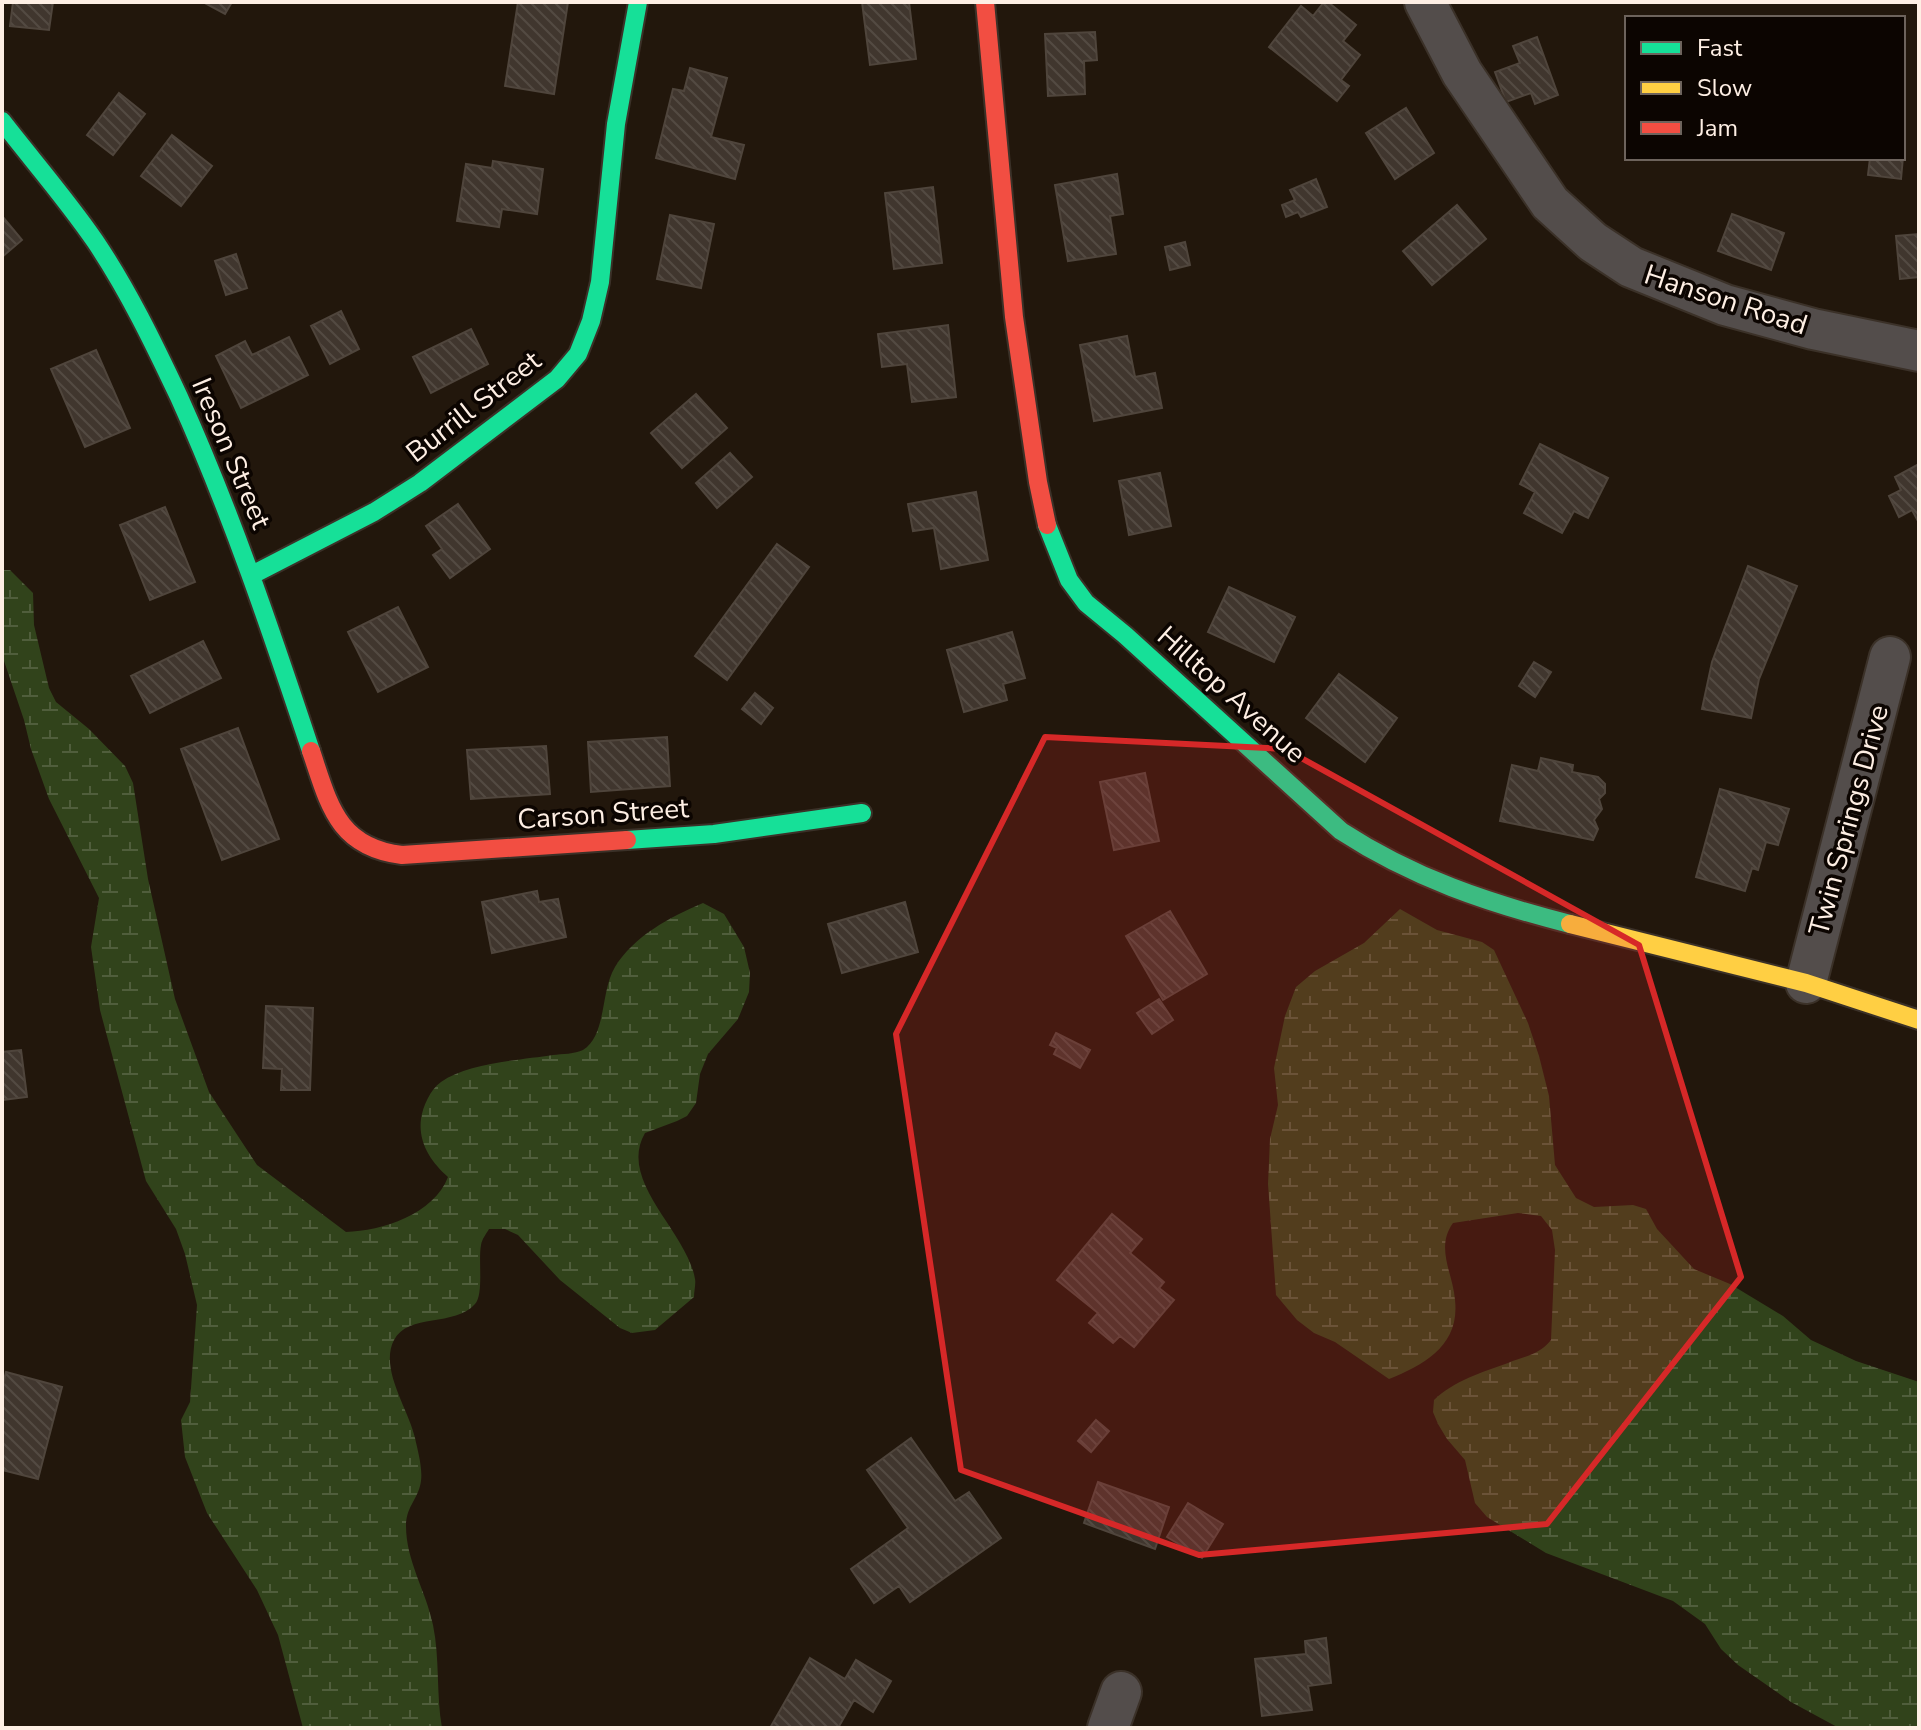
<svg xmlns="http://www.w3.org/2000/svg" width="1921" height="1730" viewBox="0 0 1921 1730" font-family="'Nunito Sans',sans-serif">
  <defs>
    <pattern id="wetland-marsh" width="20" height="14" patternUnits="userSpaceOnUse" patternTransform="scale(2)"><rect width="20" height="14" fill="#31431b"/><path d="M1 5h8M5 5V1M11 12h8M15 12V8" fill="none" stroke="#505e3c"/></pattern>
    <pattern id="building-back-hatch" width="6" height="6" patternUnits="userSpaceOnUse" patternTransform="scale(2)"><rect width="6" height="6" fill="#40362e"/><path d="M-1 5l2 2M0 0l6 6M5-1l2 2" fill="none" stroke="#534a42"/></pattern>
  </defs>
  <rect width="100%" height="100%" fill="#22170c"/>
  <path fill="url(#wetland-marsh)" d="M2,570H10L33,593L34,625L49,688L56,702L89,729L125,766L133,783L148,879L175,999L209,1092L257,1165L346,1232C382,1231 434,1214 448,1177C431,1162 418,1143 421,1119C423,1106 430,1090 441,1082C468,1063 521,1060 553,1055C562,1054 575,1054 583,1050C607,1035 600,992 615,967C634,936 670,917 703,903L724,914L744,947L750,973L749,992L738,1019L708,1054L700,1074L696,1103L687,1116L677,1121L645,1133C617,1181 687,1231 695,1279C696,1284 694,1291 694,1297L655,1330L632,1333L620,1328L560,1280L518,1235L505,1229H489C486,1234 482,1239 481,1245C478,1260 484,1294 475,1304C455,1327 408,1313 394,1340C379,1369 409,1410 415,1438C418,1452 424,1472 420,1486C416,1501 406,1508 406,1526C406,1561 426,1591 433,1625C440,1659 436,1694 442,1728H303L278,1635L257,1590L207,1513L185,1457L181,1420L190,1402L197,1305L185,1254L176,1229L146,1181L100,1010L91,947L99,898L49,799L31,749L24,720L2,655Z
    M1400,909L1437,930L1482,942L1494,950L1528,1023L1539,1056L1549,1096L1555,1165L1576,1198L1594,1207L1633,1205L1646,1209L1657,1229L1694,1269L1730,1284L1783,1316L1811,1340L1856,1361L1919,1382V1728H1839L1791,1702L1738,1665L1721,1649L1705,1624L1673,1601L1546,1553L1487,1517L1475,1503L1465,1460L1447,1439L1438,1424L1433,1412L1434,1400C1454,1381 1482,1372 1508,1363C1525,1356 1539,1355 1551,1340L1555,1250L1552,1230L1541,1216L1518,1213L1453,1223C1435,1248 1453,1273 1455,1300C1460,1345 1425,1364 1389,1379L1335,1342L1314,1333L1297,1320L1276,1295L1268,1184L1270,1139L1278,1105L1274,1068L1285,1016L1296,987L1315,971L1364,943Z"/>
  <path fill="url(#building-back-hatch)" stroke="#4f453c" stroke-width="2" d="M13,2H53L49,30L10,26Z
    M203,2H232L225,14Z
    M518,2H568L554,94L505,86Z
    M862,2H909L916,59L870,65Z
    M1324,2H1328L1356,25L1343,41L1360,55L1341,80L1349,86L1337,101L1269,47L1301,6L1313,16Z
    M1095,32L1097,60L1084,61L1085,94L1048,96L1045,34Z
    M1537,37L1558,95L1535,104L1531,93L1506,102L1495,72L1520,63L1513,46Z
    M690,68L727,78L711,137L744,145L735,179L656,158L673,89L684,91Z
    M119,93L145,114L113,155L87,135Z
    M1406,108L1434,153L1395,179L1366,133Z
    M172,135L212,166L181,206L141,176Z
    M1903,157L1901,179L1868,175L1870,158Z
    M493,161L543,169L537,214L502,209L499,227L457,221L466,164L492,168Z
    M1117,174L1123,214L1110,216L1116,254L1068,261L1055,185Z
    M1316,179L1327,207L1301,217L1298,212L1286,217L1282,205L1295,200L1290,190Z
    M933,187L942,263L894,269L885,193Z
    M1457,205L1486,239L1432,285L1403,251Z
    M1732,214L1784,233L1771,270L1718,251Z
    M670,215L714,224L701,288L657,279Z
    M2,216L22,240L2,257Z
    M1919,234V277L1900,279L1896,236Z
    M1185,242L1190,265L1170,270L1165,247Z
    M236,254L247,288L226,295L215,261Z
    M341,311L359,349L330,364L311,326Z
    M948,325L956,397L912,402L907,364L882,367L878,334Z
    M471,329L488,364L431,393L413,357Z
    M1127,336L1135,377L1155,373L1162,408L1094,421L1080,345Z
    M289,337L308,375L241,408L216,356L245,341L252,355Z
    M96,350L130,428L85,447L51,369Z
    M696,394L727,428L682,468L651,433Z
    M1540,444L1608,478L1588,518L1574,511L1562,533L1524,513L1535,492L1520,484Z
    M730,453L752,477L717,508L696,483Z
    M1919,464V523L1912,510L1899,517L1889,496L1901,490L1895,477Z
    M1160,473L1171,526L1129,535L1119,481Z
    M976,492L988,560L941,569L934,528L913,531L908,504Z
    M458,504L490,549L450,578L433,555L442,549L426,526Z
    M165,507L195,582L150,600L120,525Z
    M777,544L809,567L727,680L695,656Z
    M1748,566L1797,586L1759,679L1751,718L1702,709L1712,662Z
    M1229,587L1295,617L1274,662L1208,632Z
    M398,607L428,667L378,692L348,632Z
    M1012,632L1025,678L1003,684L1007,700L964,712L947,650Z
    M203,641L221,678L150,713L131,676Z
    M1534,662L1551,672L1535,697L1519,686Z
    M1339,674L1397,718L1365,762L1306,718Z
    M755,693L773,708L761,724L742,709Z
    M238,728L279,839L222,860L181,749Z
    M667,737L670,786L591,792L588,742Z
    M546,746L550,794L471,799L467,750Z
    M1541,758L1573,765L1572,772L1598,777L1605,784V793L1599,799L1602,809L1594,820L1598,829L1593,840L1500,821L1512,765L1538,771Z
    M1145,773L1159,841L1114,850L1100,782Z
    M1720,789L1789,809L1778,845L1766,842L1758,870L1752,868L1745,891L1696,877Z
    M537,891L539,902L558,899L566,937L492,953L482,902Z
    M905,902L918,952L842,973L828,924Z
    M1170,911L1207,974L1163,1000L1126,936Z
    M1159,999L1173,1020L1152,1034L1137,1013Z
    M266,1006L313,1008L310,1090H281L282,1069L263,1068Z
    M1056,1033L1090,1050L1080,1068L1054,1054L1057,1048L1050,1045Z
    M21,1050L27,1097L2,1100V1052Z
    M1112,1214L1142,1239L1130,1253L1164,1282L1159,1288L1174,1300L1134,1347L1120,1336L1113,1343L1089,1323L1098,1313L1057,1280Z
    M6,1372L62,1387L38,1479L2,1470V1388Z
    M1096,1420L1109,1431L1091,1452L1078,1441Z
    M911,1438L955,1501L969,1492L1001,1538L910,1602L899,1586L874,1603L851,1569L908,1528L867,1470Z
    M1098,1482L1169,1507L1155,1549L1084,1523Z
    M1188,1503L1223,1524L1202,1558L1167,1537Z
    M1326,1638L1331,1683L1308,1686L1312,1710L1262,1716L1255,1659L1306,1654L1305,1641Z
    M810,1658L845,1679L856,1660L891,1681L873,1712L854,1700L838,1728H770Z"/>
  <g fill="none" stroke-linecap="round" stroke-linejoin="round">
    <defs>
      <path id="street" d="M1425,2L1462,73L1550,203L1593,242L1631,267L1725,305L1813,329L1919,351
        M1806,983L1890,657
        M1108,1728L1121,1692"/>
      <path id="fast" d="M2,121C33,161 67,200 95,241C128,290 154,344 179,397C231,512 271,631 311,751
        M1047,525L1069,580L1086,603L1125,635L1341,831C1413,878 1488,903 1570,924
        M252,575L374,512L420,483L557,379L578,354L591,321L600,282L616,124L638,2
        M627,840L714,834L862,813"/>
      <path id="slow" d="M1570,924L1806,983L1919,1020"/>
      <path id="jam" d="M985,2L1014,317L1038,482L1047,525
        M311,751C329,804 337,847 402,855L627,840"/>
    </defs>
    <use href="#street" stroke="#3b3128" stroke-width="44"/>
    <use href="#fast" stroke="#3b3128" stroke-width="22"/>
    <use href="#slow" stroke="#3b3128" stroke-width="22"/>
    <use href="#jam" stroke="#3b3128" stroke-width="22"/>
    <use href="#street" stroke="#534d4b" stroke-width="40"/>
    <use href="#fast" stroke="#16e098" stroke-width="18"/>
    <use href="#slow" stroke="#ffcf43" stroke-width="18"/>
    <use href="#jam" stroke="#f24e42" stroke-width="18"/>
  </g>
  <path fill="#d62828" fill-opacity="0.2" stroke="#d62828" stroke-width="6" stroke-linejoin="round" d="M1045,737L1285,749L1639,945L1741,1277L1547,1524L1199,1555L961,1470L896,1034Z"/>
  <g text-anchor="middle" stroke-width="7" stroke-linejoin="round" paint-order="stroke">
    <g font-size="28" fill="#feefe4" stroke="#0c0501">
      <text transform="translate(1726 299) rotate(18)" y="10">Hanson Road</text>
      <text transform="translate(473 406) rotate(-38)" y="10">Burrill Street</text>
      <text transform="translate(232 453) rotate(67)" y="10">Ireson Street</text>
      <text transform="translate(1232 694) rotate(42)" y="10">Hilltop Avenue</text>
      <text transform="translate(603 813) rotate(-4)" y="10">Carson Street</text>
      <text transform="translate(1848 820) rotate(-75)" y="10">Twin Springs Drive</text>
    </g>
  </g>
  <rect width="1921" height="1730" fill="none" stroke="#feefe4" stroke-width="8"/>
  <rect x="1625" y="16" width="280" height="144" fill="#0c0501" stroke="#6d635c" stroke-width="2"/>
  <rect x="1641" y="42" width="40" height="12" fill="#16e098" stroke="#6d635c" stroke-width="2"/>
  <text x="1697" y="56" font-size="24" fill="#feefe4">Fast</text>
  <rect x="1641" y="82" width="40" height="12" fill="#ffcf43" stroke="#6d635c" stroke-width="2"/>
  <text x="1697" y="96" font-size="24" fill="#feefe4">Slow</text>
  <rect x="1641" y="122" width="40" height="12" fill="#f24e42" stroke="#6d635c" stroke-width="2"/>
  <text x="1697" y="136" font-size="24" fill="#feefe4">Jam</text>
</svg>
